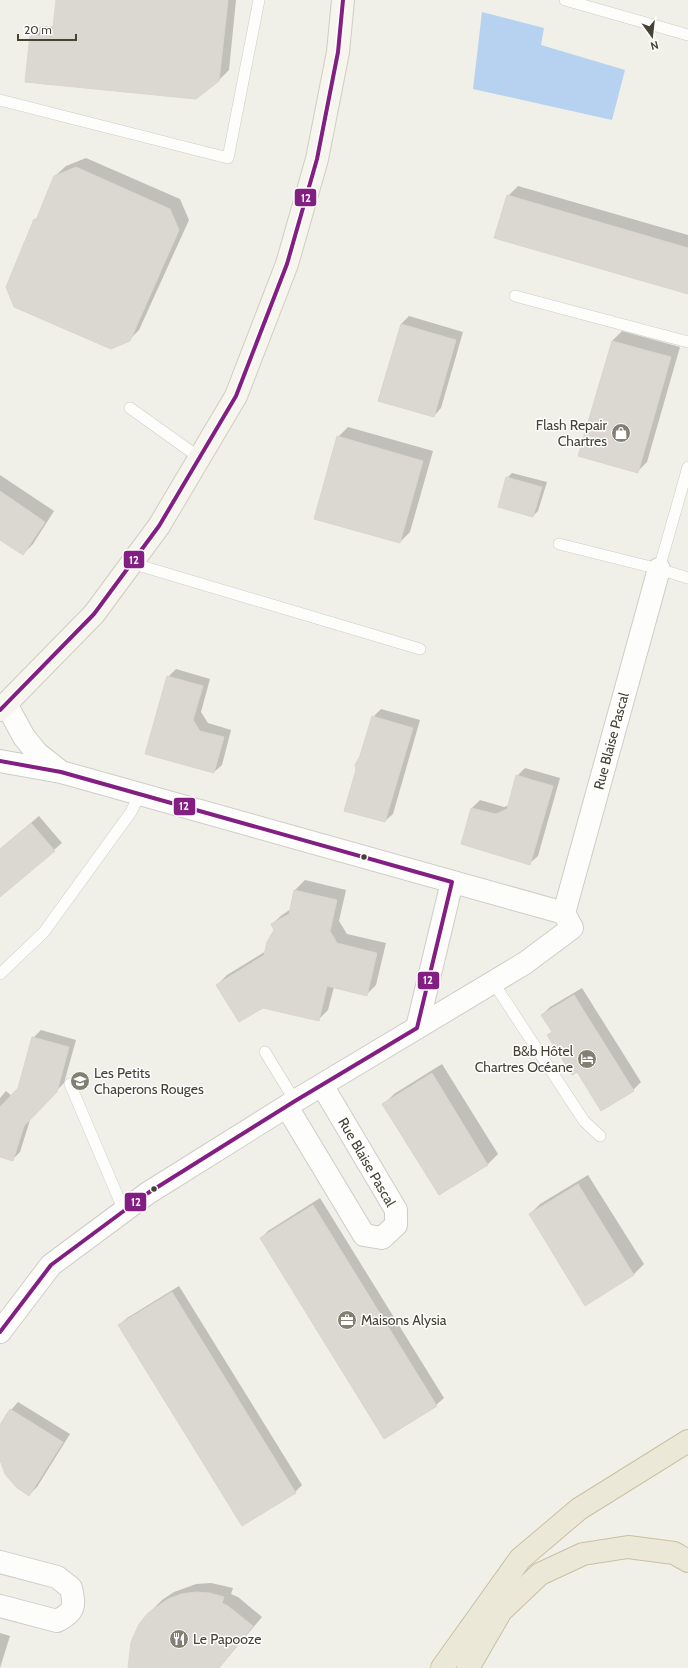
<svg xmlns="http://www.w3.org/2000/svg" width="688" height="1668" viewBox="0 0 688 1668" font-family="Cabin,sans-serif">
  <rect width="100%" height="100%" fill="#f0efe8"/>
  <path fill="#b6d2f0" d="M482,12L544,28L541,45L625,70L612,120L473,89Z"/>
  <path fill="#0003" d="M57,0H236L229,70L219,80L31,36L41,26L54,27Z
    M86,158L180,199L189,220L139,330L129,340L35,220L39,216L55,176L66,166Z
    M518,186L688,235V293L508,196Z
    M409,316L463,332L441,408L434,416L379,400L401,324Z
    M622,331L680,347L647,462L637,472L579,456L612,341Z
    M348,427L433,451L410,532L400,542L338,437Z
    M512,473L547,482L538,511L533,516L507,478Z
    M0,475L54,511L33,544L23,554L0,539Z
    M176,669L210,679L201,712L208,723L231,730L222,765L214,772L168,677Z
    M381,709L420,720L393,814L385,821L361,757L373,717Z
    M525,768L560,778L538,856L530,863L462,843L472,808L480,800L504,807L509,805L517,776Z
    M39,816L62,843L0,896V849Z
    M305,880L346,890L339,921L347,934L386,943L376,985L366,995L334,987L328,1010L318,1020L217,985L227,975L266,951L275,929L272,924L282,915L291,909L295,890Z
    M582,988L641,1082L633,1090L577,1071L549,1035L552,1031L542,1015L550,1007Z
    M41,1030L76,1040L64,1083L31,1117L20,1152L12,1160L0,1156V1098L6,1091L12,1096L19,1089L33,1038Z
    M442,1064L498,1154L488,1164L439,1194L384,1104L394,1094Z
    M588,1175L644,1264L634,1274L586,1304L530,1214L540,1204Z
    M320,1198L444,1398L436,1405L261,1238L268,1231Z
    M179,1286L302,1485L295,1492L119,1325L127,1318Z
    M18,1402L70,1434L37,1487L29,1495L0,1433L11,1410Z
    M211,1583L233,1588L231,1594L238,1597L262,1617L219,1668H130L152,1610L162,1600L174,1592L196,1584Z
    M0,1633L10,1636L0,1668Z"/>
  <path fill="#dad8d1" stroke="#d8d6ce" d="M56,0H228L219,81L196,99L25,82L30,35L52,37Z
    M76,167L170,209L179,230L130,341L111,349L14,307L6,287L34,219L36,220L54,176Z
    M507,195L688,248V294L494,238Z
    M401,324L456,340L434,417L378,401Z
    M612,341L671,357L638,473L578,456Z
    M337,436L423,461L400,543L314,519Z
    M506,477L542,487L533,517L498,507Z
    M0,491L45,522L23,555L0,540Z
    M167,676L203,686L193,720L200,731L224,737L214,773L145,754Z
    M372,716L413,728L385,822L344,811L356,770L355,765L360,756Z
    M516,775L553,786L530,865L461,844L471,808L496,814L507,809Z
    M31,823L55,851L0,897V849Z
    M294,890L337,900L330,931L337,943L377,953L367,996L327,986L319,1021L263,1008L239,1022L216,985L264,955L267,942L274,930L271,924L289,914Z
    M574,995L634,1091L601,1111L577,1072L572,1075L547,1035L552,1032L541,1015Z
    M32,1037L69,1047L57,1092L24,1126L13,1161L0,1157V1107L18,1088Z
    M432,1073L488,1165L439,1195L382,1104Z
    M578,1184L634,1275L585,1306L529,1214Z
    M313,1205L437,1406L384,1439L260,1238Z
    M172,1292L296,1493L242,1526L118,1325Z
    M10,1409L63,1442L29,1496L16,1487L5,1474L0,1460V1428L1,1423Z
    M196,1592L210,1593L224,1597L222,1603L228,1606L253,1626L219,1668H128L131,1642L139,1624L148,1613L168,1599L181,1594Z"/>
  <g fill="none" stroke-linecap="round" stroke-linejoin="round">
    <defs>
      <path id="lane" d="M565,0L688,35
        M0,100L228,158L259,0
        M515,296L688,342
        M130,408L200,458
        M559,544L659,569L688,578
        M131,563L420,649
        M659,569L688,467
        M0,974L44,932L131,812L140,794
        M493,982L584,1121L600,1136
        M265,1052L295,1101
        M70,1084L124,1211"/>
      <path id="street" d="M6,704L24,737L37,753L61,772
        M0,761L61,772L564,913L572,928L525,963L295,1101L148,1193L51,1265L0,1332
        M564,913L659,569
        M417,1028L452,882
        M287,1107L364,1235L382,1238L396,1225V1210L322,1085
        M0,1562L57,1577L71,1588C75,1607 75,1611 57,1621L0,1606"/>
      <path id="secondary" d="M0,710L94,614L159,526L236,396L287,264L317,159L338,52L343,0"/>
      <path id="highway" d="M442,1668L520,1559L579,1509L688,1441
        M468,1668L501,1611L540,1574L583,1554L628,1547L674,1553L688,1561"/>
    </defs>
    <use href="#lane" stroke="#cecdc6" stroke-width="12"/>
    <use href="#street" stroke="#cecdc6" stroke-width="24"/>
    <use href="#secondary" stroke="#d0cebf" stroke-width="24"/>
    <use href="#highway" stroke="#cac0a2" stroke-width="24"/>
    <use href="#lane" stroke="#fdfdfc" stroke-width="11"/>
    <use href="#street" stroke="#fdfdfc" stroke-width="22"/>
    <use href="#secondary" stroke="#f6f5ee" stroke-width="22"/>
    <use href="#highway" stroke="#ece8d8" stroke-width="22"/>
    <defs>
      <path id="bus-1" d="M0,710L94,614L159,526L236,396L287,264L317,159L338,52L343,0
        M0,761L61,772L452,882L417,1028L295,1101L148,1193L51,1265L0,1332"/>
    </defs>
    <use href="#bus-1" stroke="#fff" stroke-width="7"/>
    <use href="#bus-1" stroke="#831f82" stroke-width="4"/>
  </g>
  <defs>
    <symbol id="shop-disc" viewBox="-11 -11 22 22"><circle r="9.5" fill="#827f73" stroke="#fff"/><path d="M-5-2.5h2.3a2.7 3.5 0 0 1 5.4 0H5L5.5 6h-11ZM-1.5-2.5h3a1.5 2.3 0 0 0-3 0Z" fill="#fff"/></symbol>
    <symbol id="hotel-disc" viewBox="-11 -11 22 22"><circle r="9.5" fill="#827f73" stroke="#fff"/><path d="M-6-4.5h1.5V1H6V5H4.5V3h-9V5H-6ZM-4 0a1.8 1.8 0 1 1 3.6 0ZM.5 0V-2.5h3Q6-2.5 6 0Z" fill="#fff"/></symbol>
    <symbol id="school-disc" viewBox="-11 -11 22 22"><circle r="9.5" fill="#827f73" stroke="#fff"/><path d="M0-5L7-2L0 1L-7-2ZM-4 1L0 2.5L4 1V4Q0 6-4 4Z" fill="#fff"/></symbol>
    <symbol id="office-disc" viewBox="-11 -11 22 22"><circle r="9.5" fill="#827f73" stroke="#fff"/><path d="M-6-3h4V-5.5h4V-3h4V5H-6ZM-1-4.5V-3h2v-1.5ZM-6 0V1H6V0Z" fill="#fff"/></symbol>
    <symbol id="restaurant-disc" viewBox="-11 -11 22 22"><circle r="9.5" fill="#827f73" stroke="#fff"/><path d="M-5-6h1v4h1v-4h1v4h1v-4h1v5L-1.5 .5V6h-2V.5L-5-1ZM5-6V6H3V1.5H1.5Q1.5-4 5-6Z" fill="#fff"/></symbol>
  </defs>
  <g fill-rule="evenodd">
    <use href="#shop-disc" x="610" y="422" width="22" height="22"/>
    <use href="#hotel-disc" x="576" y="1048" width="22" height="22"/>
    <use href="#school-disc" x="69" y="1070" width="22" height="22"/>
    <use href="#office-disc" x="336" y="1309" width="22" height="22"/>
    <use href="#restaurant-disc" x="168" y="1628" width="22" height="22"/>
  </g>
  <g fill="#464234" stroke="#fff" stroke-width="1.5">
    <circle cx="364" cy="857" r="3.5"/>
    <circle cx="154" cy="1189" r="3.5"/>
  </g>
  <g text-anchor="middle" stroke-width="3" stroke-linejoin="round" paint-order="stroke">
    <g font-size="14" fill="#464234" stroke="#fff" text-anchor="start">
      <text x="607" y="430" text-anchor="end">Flash Repair<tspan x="607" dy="16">Chartres</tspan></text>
      <text x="573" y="1056" text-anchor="end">B&amp;b Hôtel<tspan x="573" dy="16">Chartres Océane</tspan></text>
      <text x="94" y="1078">Les Petits<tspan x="94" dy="16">Chaperons Rouges</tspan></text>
      <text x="361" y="1325">Maisons Alysia</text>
      <text x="193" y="1644">Le Papooze</text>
    </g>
    <g font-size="14" fill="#464234" stroke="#fff">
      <text transform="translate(611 741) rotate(-75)" y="5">Rue Blaise Pascal</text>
      <text transform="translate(367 1162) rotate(60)" y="5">Rue Blaise Pascal</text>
    </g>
  </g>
  <g stroke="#fff" stroke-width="1.5">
    <rect x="294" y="188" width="23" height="19" rx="4" fill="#831f82"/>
    <rect x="123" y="550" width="22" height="19" rx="4" fill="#831f82"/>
    <rect x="173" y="797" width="23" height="19" rx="4" fill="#831f82"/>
    <rect x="417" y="971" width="23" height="19" rx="4" fill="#831f82"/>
    <rect x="124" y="1192" width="23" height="20" rx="4" fill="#831f82"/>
  </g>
  <g font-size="11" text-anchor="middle" font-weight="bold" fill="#fff">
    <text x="306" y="202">12</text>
    <text x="134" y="564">12</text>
    <text x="184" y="810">12</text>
    <text x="428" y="984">12</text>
    <text x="136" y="1206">12</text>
  </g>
  <g transform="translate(652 36) rotate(165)" stroke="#ffffff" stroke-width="3" paint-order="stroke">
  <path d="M0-3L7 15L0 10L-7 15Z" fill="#464234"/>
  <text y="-6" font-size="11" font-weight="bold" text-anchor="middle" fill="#464234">N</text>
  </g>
  <path d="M18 34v6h58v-6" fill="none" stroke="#464234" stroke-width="2"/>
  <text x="24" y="34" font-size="12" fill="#464234" stroke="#ffffff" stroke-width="3" paint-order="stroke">20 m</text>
</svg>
